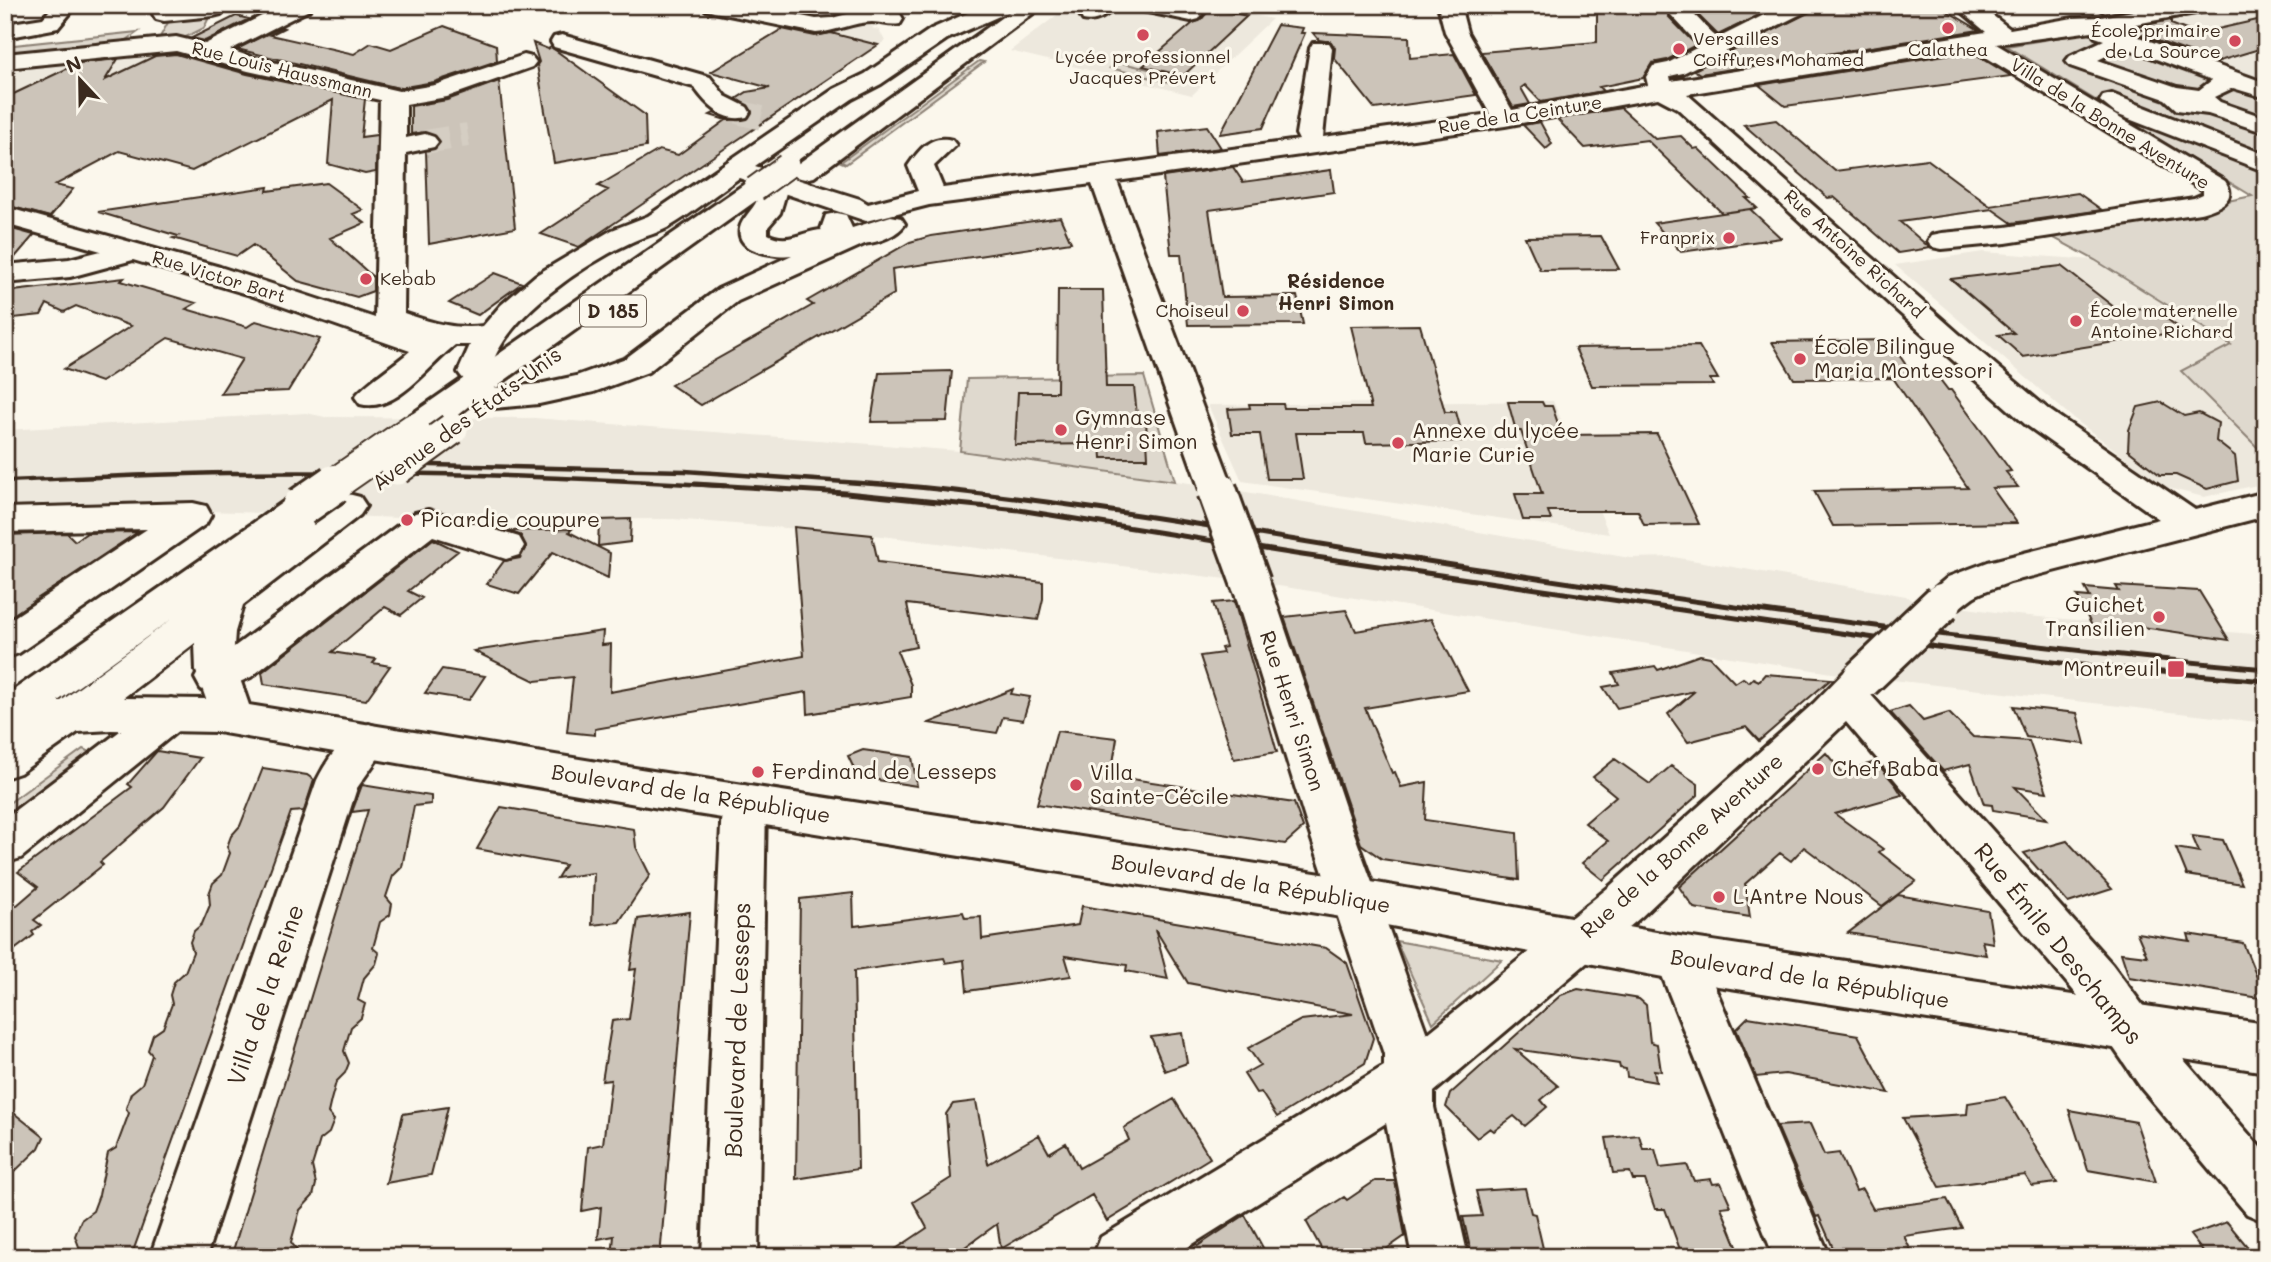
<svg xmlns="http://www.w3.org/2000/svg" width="2271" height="1262" viewBox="0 0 2271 1262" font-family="Mali,sans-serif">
  <rect width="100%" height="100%" fill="#fbf7ec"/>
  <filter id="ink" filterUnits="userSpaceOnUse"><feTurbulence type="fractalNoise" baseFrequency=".0143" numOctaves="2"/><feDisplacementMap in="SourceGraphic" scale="14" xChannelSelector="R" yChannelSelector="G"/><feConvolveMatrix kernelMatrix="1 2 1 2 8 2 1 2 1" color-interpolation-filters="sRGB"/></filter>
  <g filter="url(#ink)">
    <path fill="#ede8dd" d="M446,5H977L957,10L953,6L891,13L872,28L879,30L885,41L879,45L846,37L678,11L454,12Z
      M1070,5H1208L1272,19L1192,95L1010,51Z
      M2242,5H2266V80L2258,82L2109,29Z
      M172,51L205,59L5,160V67Z
      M1983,252L2095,260L2231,345L2181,371L2266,456V483L2204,497L2164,487L2073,418L1895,265Z
      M1553,401L1609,534L1242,481L1208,405Z
      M306,413L325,417L534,418L960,451L1056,462L1240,491L1630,558L1673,557L1906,596L1911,600L2016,615L2266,635V723L1832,673L1266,584L874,535L673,519L457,520L180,510L5,516V430Z"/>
    <path fill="#dfd9ce" stroke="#8d8276" stroke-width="2" d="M445,5H647L642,11L454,12L444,11Z
      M211,13L204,28L186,37H160L171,17Z
      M2109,29L2258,82L2266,80V456L2181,371L2231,345L2095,260L2052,237L2252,196L2007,46Z
      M138,32L124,42L5,56V46Z
      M979,61L984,62L846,164L841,162Z
      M1117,62H1118L1183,77L1177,84L1110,68Z
      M1144,376L1175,481L960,451L967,379Z
      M83,749L100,757L5,831V806Z
      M1396,941L1502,960L1433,1023Z"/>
    <path fill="#ccc4b9" stroke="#3b2a1e" stroke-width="2" d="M1597,5H1739L1761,14L1718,35L1694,11L1681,6H1673L1668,16L1696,45L1667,60L1652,63L1643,78L1599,87L1603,91L1541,102L1525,85L1521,88L1530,104L1513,107L1481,52L1597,42Z
      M1817,5H1937L1979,30L1700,74L1694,70L1810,12Z
      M2086,5H2149L2105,14Z
      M1211,8L1247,16L1183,76L1143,66L1193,23L1201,20Z
      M236,16L249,19L205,41L192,38Z
      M2266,18V47L2216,62L2141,35L2148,32L2136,27L2171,20V24L2196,34Z
      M1277,25L1303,28L1301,33H1305L1263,128L1220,134Z
      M444,26L496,45L497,61L434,82L399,88L237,49L281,27L284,28L270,35L354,54L371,43L391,49Z
      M782,29L815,36L831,33L878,45L579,247L541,234L608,190L598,186L659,150L678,155L726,120L710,115L714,113L730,120L749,118L752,113L749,106L736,99L747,92L770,88L711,72Z
      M1313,33L1409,37L1410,58L1454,54L1476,95L1375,109L1334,58L1335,48L1331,42L1319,40Z
      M533,43L548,49L551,47L645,115L646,147L554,163L537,65L539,62Z
      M1970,51L2011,76L1785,106L1759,85Z
      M176,54L247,74L365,99L361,137L377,135L376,172L365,174L328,164L333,100L192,171L119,151L55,185L73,189L50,217L5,205V98L79,63L118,59L105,80L155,56Z
      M499,81L515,228L429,244L426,151L436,149L441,142L436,135L426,132L411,134V106L447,100Z
      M1621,108L1655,139L1681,136L1694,149L1698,148L1750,198H1746L1757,208L1722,213L1647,140L1585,148L1557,119Z
      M1776,120L1835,171L1927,159L1990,206L2078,193L2102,210L2012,223L1992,209L1900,222L1930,248L1898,253L1834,197L1828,198L1744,125Z
      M1540,122L1552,144L1546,149L1523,125Z
      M1207,126L1221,148L1160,156L1158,132Z
      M1233,167L1243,182L1331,170L1334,192L1209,210L1222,297L1297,296L1303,324L1188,325L1181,254H1171L1163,177Z
      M326,183L363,210L353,214L365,223L330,238L373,277V291L357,297L298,281L253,245L237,256L173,238L178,236L98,212L268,187L267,191Z
      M1750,209L1781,238L1681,252L1654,223Z
      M1060,217L1071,242L892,269L894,294L701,405L671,385L813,305L807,301L910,242L931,236Z
      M5,227L34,235L11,262H5Z
      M1601,236L1619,269L1540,270L1525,237Z
      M2061,266L2119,311L2151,307L2183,331L2023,357L1998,335L2014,333L1951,279Z
      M495,273L522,283L478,315L449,303Z
      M124,278L121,281L196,303L186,309L247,327L256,321L320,339L288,391L220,394L242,359L168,338L101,382L64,369L131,326L76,306L64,312L47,304L41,315L5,319V292Z
      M1058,290H1103L1106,387H1134L1137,415H1144L1146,420L1148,458H1102L1101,444L1015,445L1018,392H1057Z
      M1420,325L1445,412H1456L1464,441L1366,443L1364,433H1296L1303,479H1267L1260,434H1232L1228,409L1250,408L1249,404H1283L1284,408H1371L1351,326Z
      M1889,340L1914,377H1938L1948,390H1951L2011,471L2006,472L2018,487L1992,488L2017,523L1833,526L1814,491L1968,488L1893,378L1794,379L1772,342Z
      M1699,346L1718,379H1710L1713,385L1592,386L1575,348Z
      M952,371L947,421L871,422L879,373Z
      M1508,402H1542L1544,406H1552L1562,435L1657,434L1699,524L1644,525L1638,511H1548L1551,520H1523L1515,494H1542L1521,431H1516Z
      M2161,402L2184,416L2199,413L2218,423L2216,441L2235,456L2238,481L2207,489L2176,475H2160L2128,450L2129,430L2138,407Z
      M631,519L630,542L598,546L599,520Z
      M794,527L872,535L878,562L1043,582V599L1038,620L907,604L916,647L897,651L911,685V697L808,714L807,692L595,729V735L567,732L573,677L535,681L474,651L603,631L602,645L611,644L610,692L804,656Z
      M572,529L569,532L610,553L608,578L553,552L519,594L487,584L504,561L520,558L526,547L521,536L509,531Z
      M138,532L5,620V535L67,533L75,541L87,533Z
      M433,539L458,551L408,591L422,598L401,615L385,607L332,652L376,659L373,663L390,666L366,700L264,684L262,672Z
      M2116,586L2199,591L2229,640L2129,625L2132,630L2093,628L2077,596L2090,597L2085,588L2119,591Z
      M1234,601L1277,752L1234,759L1200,656L1223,653L1221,648L1226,647L1213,603Z
      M1346,610L1356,631L1431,619L1468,691L1365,708L1392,773L1395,772L1401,787L1427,782L1425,820L1517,833L1519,880L1382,859L1361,844L1284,617Z
      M1700,655L1710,657L1735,683L1743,678L1749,682L1753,678L1759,681L1765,674L1831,679L1759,741L1746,727L1688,742L1668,714L1695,691L1617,708L1603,687L1619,684L1613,673L1655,666L1658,670Z
      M442,669L485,676L469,700L425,693Z
      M1013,689L1011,694L1030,697L1023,720L1003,717L997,733L929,723Z
      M1909,706L1923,721L1949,713L1973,737L2029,741L2047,792L2015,787L2046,819L1993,810L1992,805L1984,804L1970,764L1943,771L1890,712Z
      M2013,706L2077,713L2085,744L2026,737Z
      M1057,731L1117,738L1111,776L1294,803L1303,828L1285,844L1037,804Z
      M863,750L912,757L917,786L858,777L848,756Z
      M157,751L200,758L164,807L100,862L103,865L34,920L41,925L32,932L34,935L5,957V898L16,906L38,887L18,872L132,787L128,784Z
      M1826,753L1842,772L1876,762L1895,784L1902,795L1835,814L1883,849L1879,852L1916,881L1882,906L1804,847L1791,861L1780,853L1745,884L1750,917L1694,908L1679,887Z
      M1615,759L1650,784L1671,766L1698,784V795L1603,880L1582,863L1608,841L1585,823L1616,796L1593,777Z
      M263,768L307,775L314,780L304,811L291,812L131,1257H83L75,1236L81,1220L93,1211L99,1195L108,1153L116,1148L129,1113L126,1108L131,1093L142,1084L148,1067L152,1055L148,1050L153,1035L163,1028L172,1004L170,995L174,982L185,972L193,952L190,942L194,931L202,924L210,905L209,894L213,883L222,875L230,853L227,847L231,836L240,826Z
      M362,785L431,796V804L414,806L402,867L393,876L386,897L392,904L390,915L380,922L373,948L379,953L376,964L364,978L358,1000L365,1004L361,1018L351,1027L344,1051L349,1063L345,1073L336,1082L331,1100L328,1113L334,1120L329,1133L320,1140L312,1166L316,1184L313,1196L300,1210L291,1242L302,1257H231L368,810L352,812Z
      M501,807L634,829L636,847L650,875L619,922L592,925L594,873L557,878L565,865L477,849Z
      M2192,836L2223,840L2242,884L2187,875L2176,848L2199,852Z
      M2067,841L2112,889L2068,903L2024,853Z
      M853,893L854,926L963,912L965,918L981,917L982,939L1078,925L1082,906L1326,948L1347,963L1373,1038L1365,1063L1277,1117L1261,1092L1256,1093L1244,1074L1260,1065L1248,1048L1301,1020L1353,1014L1188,983L1155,929L1168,979L1126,971L1127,965L1065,956L1071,976L967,991L964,960L946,963L944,958L854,971L858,1169L796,1179L800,899Z
      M1898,895L1988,911L1993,943L1982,941L1986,955L1848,933Z
      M690,912L660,1257H612L614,1236L598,1239L601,1207L582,1211L588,1147L603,1144L611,1080L602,1081L612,1021L629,1019L636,969L630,970L638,919Z
      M2137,933L2190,941L2188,934L2243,943L2266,999L2129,977L2121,953L2147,956Z
      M1578,989L1639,999L1646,1005L1650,1042L1657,1044L1661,1071L1654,1070L1656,1082L1627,1077L1626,1069L1620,1068L1619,1064L1515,1049L1558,1086L1541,1100L1547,1107L1525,1126L1514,1116L1494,1131L1490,1128L1477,1138L1446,1107L1450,1094L1561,995Z
      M1748,1017L1858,1035L1889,1093L1785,1074L1756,1077L1736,1029Z
      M1182,1033L1187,1063L1165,1071L1151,1037Z
      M2005,1097L2057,1183L2032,1186L2025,1175L1940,1187L1903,1118L1967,1114L1968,1103Z
      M1174,1099L1210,1158L1107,1221L1092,1195L1001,1249L997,1224L951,1257H884L927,1228L913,1202L951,1178L946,1114L953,1104L976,1101L988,1164L1039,1135L1049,1153L1066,1143L1079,1168L1129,1140L1124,1128Z
      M5,1106L44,1137L39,1148L5,1181Z
      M448,1107L431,1175L386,1183L403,1114Z
      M2069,1110L2136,1122L2156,1182L2088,1170Z
      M1810,1124L1824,1155L1839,1153L1856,1191L1862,1189L1873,1209L1947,1199L1962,1228L1904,1236L1914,1257H1837L1819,1216L1816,1217L1777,1126Z
      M1639,1135L1643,1149H1655L1660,1168L1687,1165L1694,1181L1711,1179L1713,1184L1721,1183L1731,1206L1721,1207L1738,1249L1682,1255L1665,1209H1655L1645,1180H1633L1630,1172L1613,1173L1606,1138Z
      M1375,1181H1395L1405,1236L1375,1257H1326L1306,1221L1344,1197L1347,1200Z
      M1525,1188L1531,1213L1535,1214L1545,1257H1472L1463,1217L1482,1216L1476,1191Z
      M1245,1215L1268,1257H1181Z
      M2227,1222L2256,1257H2207L2190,1235Z"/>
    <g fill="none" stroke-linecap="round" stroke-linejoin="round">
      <path stroke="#d5cec3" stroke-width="24" stroke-dasharray="24 12" stroke-linecap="butt" d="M738,112L766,119
        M425,142L468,135"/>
      <defs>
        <path id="minor" d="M54,5H77L58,28L5,38V24L43,18Z
          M185,5H225L221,14L213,16L164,21L156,19L153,14L156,9Z
          M284,5H312L309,10L230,50L255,58L399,91L435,85L524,55L532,57L536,62L532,67L447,97L406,104V138L425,134L434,137L438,142L434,147L406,153L404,313C430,322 455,330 483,326L501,305L536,275L612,230L648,216L834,89L865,74L931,29L986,5H1016L1013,10L947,39L881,84L852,99L755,166L860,199L868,204L918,191L908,166C919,150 931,134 952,140L956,145L934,166L943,188L1299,140L1296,134L1310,48L1313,43H1329L1332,48L1323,137L1490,114L1445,32L1438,5H1460L1467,32L1512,110L1648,85L1646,77L1653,66L1668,63L1700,46L1670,14L1673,9C1694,4 1702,28 1718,38L1784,5H1812L1809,10L1683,73L1670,76L1671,81L1986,32L1954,5H1979L2010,29L2073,18L2101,17L2165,5H2212L2209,10L2201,12L2114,28L2266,83V98L2233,88L2214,97L2220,102L2266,118V133L2208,114L2177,110L2165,99L2070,66L2066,61L2070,56L2104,40L2095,37L2092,31L1996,44L2225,181C2239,201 2216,209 2200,213L2006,243L1942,249L1932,247L1928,241L1932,235L1942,233L2006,227L2194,198L2203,194V190L1971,48L1687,94L1959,334L2049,410L2195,510L2266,492V516L2010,582C1999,587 1984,590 1973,597C1956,609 1951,620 1929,613L1923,603L1929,593L1948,577L1988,562L2159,519L2025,424L1894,308L1677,108L1658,98L1505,126L1117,181L1234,490L1229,498L1217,502L1205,498L1200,490L1092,184L929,205L866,221L739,178C716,194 693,213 669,227C658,233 645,236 634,241C585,263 505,316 490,370L498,373L503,380L498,387C481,391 468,387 458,372L470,345H455C429,365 396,414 360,404L355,397C362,386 397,363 410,351L250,295L133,260L70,277L5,283V265L69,259L101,251L5,224V207L220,267L375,318L380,100L248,71L176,51L5,68V54L176,37L205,44ZM2124,47L2212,80L2199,90L2177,87L2098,60Z
          M703,5H747L816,19L832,18L870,8L900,14L903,19L900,24C889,26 882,22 872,22C854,22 834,32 816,33L714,12L706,10Z
          M1090,5H1116C1108,16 1096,23 1083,20L1080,15Z
          M1135,5H1180L1199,9L1202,14L1199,19L1191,21L1138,10Z
          M562,35L710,77L725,96L747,107L750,112L747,117C723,123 706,104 694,87L554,47L551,42L554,37Z
          M2112,94L2266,155V172L2116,114L2100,101L2103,96Z
          M836,213L846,215L852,228L891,216L901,218L905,224C890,246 837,253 821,229L826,215Z
          M193,503L206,506L211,515L206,524L19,653L5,658V623L147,529L5,532V508Z
          M428,510L519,537L524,546L519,555L506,559L433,536L251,677L215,693L201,689L195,678L201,667L223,655L415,513Z
          M1251,570L1264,574L1270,584L1350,822L1427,1034L1609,887L1814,703L1848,668L1862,663L1876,668L1882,679L1871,695L2112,964L2178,1053L2266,1154V1222L2247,1214L2142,1089L2078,996L1846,722L1641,917L1434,1092V1107L1468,1257H1412L1386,1123L1172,1257H1093L1101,1237L1384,1066V1054L1306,822L1232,584L1238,574Z
          M171,698L185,703L191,714L185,725L21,858L5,863V818L157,703Z
          M369,724L384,729L390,741L357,788L206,1257H150L317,780C328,758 346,732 369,724Z
          M744,785L759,790L766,803L758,1257H702L722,803L729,790Z
          M1679,936L1696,943L1830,1257H1774L1655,958L1662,943Z"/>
        <path id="major" d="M1019,5H1044L814,177L805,179L796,177L792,171L796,165Z
          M755,181L767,187H782L786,193L780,213L768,227V234C791,247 809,225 832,231L835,236L859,228L869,230L873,236L869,242L738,301L648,372L594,392L539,404L494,408L483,405L478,399C457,414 430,444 402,437L397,429L402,421L746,183ZM757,200C753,210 742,218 740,228C735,252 776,257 792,255L718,289L626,358L576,376L539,384L494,388Z
          M348,494L360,497L366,506L360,515L243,605L235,632L233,659L249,705L659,772L1354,879L1679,936L2266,1024V1072L1679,980L1354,919L659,808L218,732L111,730L78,732L20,773L5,778V696L289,498L301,495L313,498L319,507L315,512L336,497ZM173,618L61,701H58ZM195,643L196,671L206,699L123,698Z"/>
      </defs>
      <use href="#minor" stroke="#3b2a1e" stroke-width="6"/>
      <use href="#major" stroke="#3b2a1e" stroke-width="6"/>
      <use href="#minor" fill="#fbf7ec" fill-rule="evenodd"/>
      <use href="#major" fill="#fbf7ec" fill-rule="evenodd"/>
      <path stroke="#3b2a1e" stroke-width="4.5" d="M345,463L685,471L904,486
        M5,481C79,478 153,474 227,473C393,471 559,476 724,486"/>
      <path stroke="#3b2a1e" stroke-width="5" d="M695,484L846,493L1019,510L1302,555L1937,647L2069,664L2266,681
        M884,484C1072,500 1258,535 1446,564C1718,606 1991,645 2266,669"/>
      <defs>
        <path id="minor-bridge" d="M1217,490L1251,584
          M1862,679L1942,603"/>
        <path id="major-bridge-far2" d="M755,189L787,166"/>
        <path id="major-bridge-far1" d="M397,469L452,429
          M332,486L414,429"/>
        <path id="major-bridge" d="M301,507L334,484"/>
      </defs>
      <use href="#minor-bridge" stroke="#3b2a1e" stroke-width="44" stroke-linecap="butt"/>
      <use href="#major-bridge-far2" stroke="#3b2a1e" stroke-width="28" stroke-linecap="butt"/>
      <use href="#major-bridge-far1" stroke="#3b2a1e" stroke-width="35" stroke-linecap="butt"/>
      <use href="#major-bridge" stroke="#3b2a1e" stroke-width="44" stroke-linecap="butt"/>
      <use href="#minor-bridge" stroke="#fbf7ec" stroke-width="38"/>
      <use href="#major-bridge-far2" stroke="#fbf7ec" stroke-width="24"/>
      <use href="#major-bridge-far1" stroke="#fbf7ec" stroke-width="31"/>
      <use href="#major-bridge" stroke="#fbf7ec" stroke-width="38"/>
    </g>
  </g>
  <g fill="#d1495b" stroke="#fbf7ec" stroke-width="2.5">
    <circle cx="1948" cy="28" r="7"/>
    <circle cx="1143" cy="35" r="7"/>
    <circle cx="2235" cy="41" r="7"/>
    <circle cx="1679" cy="49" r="7"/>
    <circle cx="1729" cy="238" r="7"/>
    <circle cx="366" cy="279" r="7"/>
    <circle cx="1243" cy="311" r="7"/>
    <circle cx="2076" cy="321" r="7"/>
    <circle cx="1800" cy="359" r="7"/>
    <circle cx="1061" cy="430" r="7"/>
    <circle cx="1398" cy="443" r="7"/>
    <circle cx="407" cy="520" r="7"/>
    <circle cx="2159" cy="617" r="7"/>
    <rect x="2167" y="660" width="18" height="18" rx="3.5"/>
    <circle cx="1818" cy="769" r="7"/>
    <circle cx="758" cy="772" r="7"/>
    <circle cx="1076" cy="785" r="7"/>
    <circle cx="1719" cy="897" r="7"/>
  </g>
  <g text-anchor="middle" stroke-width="6" stroke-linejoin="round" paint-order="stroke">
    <g font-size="18" fill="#3b2a1e" stroke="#fbf7ec" text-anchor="end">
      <text x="2221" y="37">École primaire<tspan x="2221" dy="21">de La Source</tspan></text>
      <text x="1693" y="45" text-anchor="start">Versailles<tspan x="1693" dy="21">Coiffures Mohamed</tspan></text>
      <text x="1948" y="56" text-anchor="middle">Calathea</text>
      <text x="1143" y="63" text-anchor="middle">Lycée professionnel<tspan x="1143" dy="21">Jacques Prévert</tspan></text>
      <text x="1715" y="244">Franprix</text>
      <text x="380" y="285" text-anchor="start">Kebab</text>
      <text x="1229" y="317">Choiseul</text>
      <text x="2090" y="317" text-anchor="start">École maternelle<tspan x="2090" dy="21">Antoine Richard</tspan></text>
    </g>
    <g font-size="18" fill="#3b2a1e" stroke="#fbf7ec">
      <text transform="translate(282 70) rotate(14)" y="6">Rue Louis Haussmann</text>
      <text transform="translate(1520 115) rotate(-9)" y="6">Rue de la Ceinture</text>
      <text transform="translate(2110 124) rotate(32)" y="6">Villa de la Bonne Aventure</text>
      <text transform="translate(1854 254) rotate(42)" y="6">Rue Antoine Richard</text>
      <text transform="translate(219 277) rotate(17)" y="6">Rue Victor Bart</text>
    </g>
    <g font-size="19" font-weight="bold" fill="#3b2a1e" stroke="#fbf7ec">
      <text x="1336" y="288">Résidence<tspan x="1336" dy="22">Henri Simon</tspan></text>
    </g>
    <rect fill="#fbf7ec" stroke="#75685c" stroke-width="2" x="580" y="295.5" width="66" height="31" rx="5"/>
    <g font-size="19" font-weight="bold" fill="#3b2a1e">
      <text x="613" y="318">D 185</text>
    </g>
    <g font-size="21" fill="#3b2a1e" stroke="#fbf7ec" text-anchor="start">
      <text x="1814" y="354">École Bilingue<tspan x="1814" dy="24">Maria Montessori</tspan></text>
      <text x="1075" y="425">Gymnase<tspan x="1075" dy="24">Henri Simon</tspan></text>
      <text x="1412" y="438">Annexe du lycée<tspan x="1412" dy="24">Marie Curie</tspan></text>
      <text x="421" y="527">Picardie coupure</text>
      <text x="2145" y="612" text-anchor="end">Guichet<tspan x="2145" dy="24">Transilien</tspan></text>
      <text x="2160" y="676" text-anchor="end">Montreuil</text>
      <text x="1832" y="776">Chef Baba</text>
      <text x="772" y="779">Ferdinand de Lesseps</text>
      <text x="1090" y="780">Villa<tspan x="1090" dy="24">Sainte-Cécile</tspan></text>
      <text x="1733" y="904">L'Antre Nous</text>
    </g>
    <g font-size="21" fill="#3b2a1e" stroke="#fbf7ec">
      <text transform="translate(467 419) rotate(-36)" y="7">Avenue des États-Unis</text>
      <text transform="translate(1292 711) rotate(72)" y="7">Rue Henri Simon</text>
      <text transform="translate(691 794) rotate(9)" y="7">Boulevard de la République</text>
      <text transform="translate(1682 846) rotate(-42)" y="7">Rue de la Bonne Aventure</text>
      <text transform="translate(1251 884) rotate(9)" y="7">Boulevard de la République</text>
      <text transform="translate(1810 979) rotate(9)" y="7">Boulevard de la République</text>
    </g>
    <g font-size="24" fill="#3b2a1e" stroke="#fbf7ec">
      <text transform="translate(2058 944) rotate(51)" y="8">Rue Émile Deschamps</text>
      <text transform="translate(266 995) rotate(-71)" y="8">Villa de la Reine</text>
      <text transform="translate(738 1030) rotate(-88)" y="8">Boulevard de Lesseps</text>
    </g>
  </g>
  <rect width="2271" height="1262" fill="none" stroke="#fbf7ec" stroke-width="28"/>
  <rect x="14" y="14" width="2243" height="1234" fill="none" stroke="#3b2a1e" stroke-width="2.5" filter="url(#ink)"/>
  <g transform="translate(80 80) rotate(338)" stroke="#fbf7ec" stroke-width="5" paint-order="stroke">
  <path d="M0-5L12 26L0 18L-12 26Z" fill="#3b2a1e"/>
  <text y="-10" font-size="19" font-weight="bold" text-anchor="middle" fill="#3b2a1e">N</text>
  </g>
</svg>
